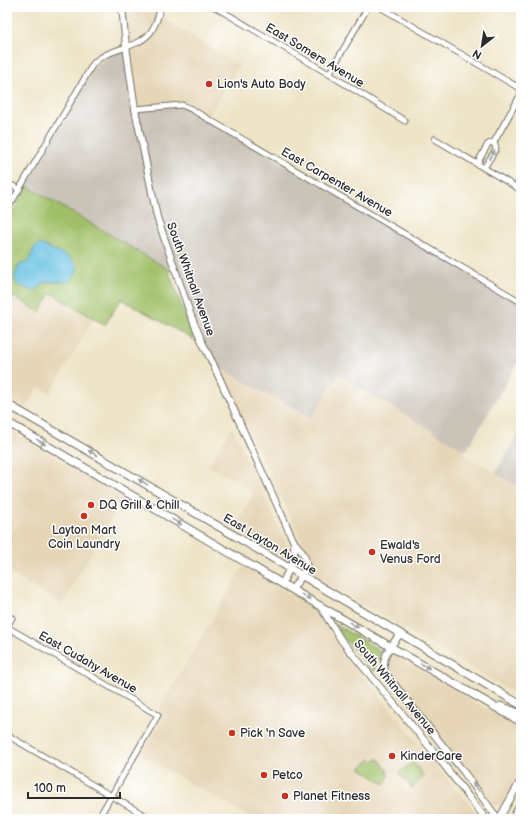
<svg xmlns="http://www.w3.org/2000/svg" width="528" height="826" viewBox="0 0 528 826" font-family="'Balsamiq Sans',sans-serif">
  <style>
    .built { fill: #e6d6b7 }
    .industrial { fill: #cac3b8 }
    .green { fill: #a0c068; stroke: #66764a }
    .water { fill: #64bfe2; stroke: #487586 }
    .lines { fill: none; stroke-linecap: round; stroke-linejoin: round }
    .minor-casing { stroke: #6f6c62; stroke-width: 7 }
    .tertiary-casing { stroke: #6f6c62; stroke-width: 8 }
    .secondary-casing { stroke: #6f6c62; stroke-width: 9 }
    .minor { stroke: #fff; stroke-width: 5 }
    .tertiary { stroke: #fff; stroke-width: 6 }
    .secondary { stroke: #fff; stroke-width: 7 }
    .oneway { fill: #a0a0a0 }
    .poi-dot { fill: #c8321e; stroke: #fff; stroke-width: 1.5 }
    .labels { text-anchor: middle; stroke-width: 3; stroke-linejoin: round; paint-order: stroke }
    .street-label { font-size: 12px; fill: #2b2b2b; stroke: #fff }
    .poi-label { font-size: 12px; fill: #2b2b2b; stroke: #fff; text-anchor: start }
  </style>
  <rect width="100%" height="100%" fill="#fff"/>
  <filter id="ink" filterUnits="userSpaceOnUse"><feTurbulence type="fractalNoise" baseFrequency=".025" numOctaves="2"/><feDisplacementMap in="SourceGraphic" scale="8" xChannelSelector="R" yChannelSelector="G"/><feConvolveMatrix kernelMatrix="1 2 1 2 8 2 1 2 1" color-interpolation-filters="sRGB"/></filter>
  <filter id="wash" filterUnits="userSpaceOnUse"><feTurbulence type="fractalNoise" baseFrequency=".012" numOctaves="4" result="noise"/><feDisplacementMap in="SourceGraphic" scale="16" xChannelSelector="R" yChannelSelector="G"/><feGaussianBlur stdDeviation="0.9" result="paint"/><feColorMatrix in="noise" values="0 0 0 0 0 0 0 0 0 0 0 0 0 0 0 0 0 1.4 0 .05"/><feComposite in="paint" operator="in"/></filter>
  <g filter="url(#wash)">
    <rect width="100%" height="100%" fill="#eee4c7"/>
    <!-- built -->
    <g class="built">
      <path d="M122 7H161L158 16 239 65 207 118 135 109Z"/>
      <path d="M7 293 40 312 51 293 94 319 50 393 38 387 22 413 7 404Z"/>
      <path d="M219 367 311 418 338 375 466 451 464 454 521 488V697L323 581 318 575Z"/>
      <path d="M232 427 288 547 290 556 289 560H286L234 530 254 493 209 466Z"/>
      <path d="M7 429 123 497 62 604 7 571Z"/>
      <path d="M243 567 318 611 336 642 455 789 470 804 480 819H252L143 756 142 754 165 714 159 710Z"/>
      <path d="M394 657H398L521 729V773L502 804 496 806 492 803 462 764 393 677 390 672 389 664 391 660Z"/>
    </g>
    <!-- industrial -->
    <g class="industrial">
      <path d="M126 46 135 109 182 105 521 302V357L466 451 338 375 311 418 213 364 177 274 27 186 94 67 112 52Z"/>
      <path d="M521 430V488L495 473Z"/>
    </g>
    <!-- green -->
    <g class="green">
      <path d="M27 186 168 269 194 340 121 299 105 325 51 293 40 312 7 293V220Z"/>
      <path d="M335 624 381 651 376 662V670L374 672C359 656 346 642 335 624Z"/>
      <path d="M378 758 388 771 387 773 389 776 384 784 360 768 371 759 373 761Z"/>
      <path d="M413 762 424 776 412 788 399 773Z"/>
    </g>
    <!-- water -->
    <path class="water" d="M40 244 69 257 78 266C72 287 65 281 45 282L35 291 19 286 14 278 19 265 28 262 35 247Z"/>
  </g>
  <g filter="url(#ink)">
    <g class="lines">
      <!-- minor casing -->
      <g class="minor-casing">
        <g id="minor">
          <path d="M215 7 329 74 405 121"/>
          <path d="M380 7 521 89"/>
          <path d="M329 74 368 7"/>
          <path d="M135 109 182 105 191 109 521 302"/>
          <path d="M435 139 521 190"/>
          <path d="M477 164 488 144 494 142 521 94"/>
          <path d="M484 168 496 149 494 142"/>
          <path d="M7 183 19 189"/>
          <path d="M7 210 93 64C108 47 136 50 150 33 156 26 158 16 161 7"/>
          <path d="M7 626 12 618"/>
          <path d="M7 627 158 715 98 819"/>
          <path d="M7 735 151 819"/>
        </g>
      </g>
      <!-- tertiary casing -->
      <g class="tertiary-casing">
        <g id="tertiary">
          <path d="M122 7 126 46 135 109 157 217 191 316 203 344 213 364 294 542C314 563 307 570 292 589"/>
          <path d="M282 584 294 559V542"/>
          <path d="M320 606 341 640 433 751 486 819"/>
          <path d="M400 634C391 646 379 659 386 674L463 771 498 819"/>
          <path d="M499 819 521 780"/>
          <path d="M512 819 521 804"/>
        </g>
      </g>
      <!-- secondary casing -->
      <g class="secondary-casing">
        <g id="secondary">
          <path d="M7 404 230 533 521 705"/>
          <path d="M7 422 320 606 521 722"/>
          <path d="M500 706 521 714"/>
        </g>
      </g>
      <!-- minor -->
      <use href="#minor" class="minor"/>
      <!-- tertiary -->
      <use href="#tertiary" class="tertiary"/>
      <!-- secondary -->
      <use href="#secondary" class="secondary"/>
    </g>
    <!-- one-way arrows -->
    <defs><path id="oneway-solid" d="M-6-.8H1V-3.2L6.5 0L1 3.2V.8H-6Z"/></defs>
    <g class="oneway">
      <use href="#oneway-solid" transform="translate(492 155) rotate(-60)"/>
      <use href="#oneway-solid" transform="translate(41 442) rotate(31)"/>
      <use href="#oneway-solid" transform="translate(93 453) rotate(-150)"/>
      <use href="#oneway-solid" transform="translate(143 482) rotate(-150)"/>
      <use href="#oneway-solid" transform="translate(177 522) rotate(30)"/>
      <use href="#oneway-solid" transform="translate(306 597) rotate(31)"/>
      <use href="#oneway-solid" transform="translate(354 625) rotate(30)"/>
      <use href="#oneway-solid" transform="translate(425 666) rotate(30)"/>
      <use href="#oneway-solid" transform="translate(476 787) rotate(-127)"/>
    </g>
  </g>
  <!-- markers -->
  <g class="poi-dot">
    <circle cx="209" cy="84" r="4"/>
    <circle cx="91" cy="505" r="4"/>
    <circle cx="84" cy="516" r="4"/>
    <circle cx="372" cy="552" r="4"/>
    <circle cx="232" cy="733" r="4"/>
    <circle cx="392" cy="756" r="4"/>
    <circle cx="264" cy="775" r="4"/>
    <circle cx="285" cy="796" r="4"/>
  </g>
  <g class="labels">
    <!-- street labels -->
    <g class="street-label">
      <text transform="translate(315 55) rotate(31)" y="4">East Somers Avenue</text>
      <text transform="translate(337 182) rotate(30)" y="4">East Carpenter Avenue</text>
      <text transform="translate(191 279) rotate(70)" y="4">South Whitnall Avenue</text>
      <text transform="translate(270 544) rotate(31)" y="4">East Layton Avenue</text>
      <text transform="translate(88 662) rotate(30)" y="4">East Cudahy Avenue</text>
      <text transform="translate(395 687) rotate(50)" y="4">South Whitnall Avenue</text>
    </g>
    <!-- poi labels -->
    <g class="poi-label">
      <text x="217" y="88">Lion's Auto Body</text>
      <text x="99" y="509">DQ Grill &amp; Chill</text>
      <text x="84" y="534" text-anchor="middle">Layton Mart<tspan x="84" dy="14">Coin Laundry</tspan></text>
      <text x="380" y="549">Ewald's<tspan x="380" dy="14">Venus Ford</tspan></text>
      <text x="240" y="737">Pick 'n Save</text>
      <text x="400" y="760">KinderCare</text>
      <text x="272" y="779">Petco</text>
      <text x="293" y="800">Planet Fitness</text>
    </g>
  </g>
  <!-- margin -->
  <rect width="528" height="826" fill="none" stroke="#fff" stroke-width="24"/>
  <!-- north arrow -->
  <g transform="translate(482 46) rotate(210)" stroke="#ffffff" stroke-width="3" paint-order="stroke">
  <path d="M0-3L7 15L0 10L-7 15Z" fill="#2b2b2b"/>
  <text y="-6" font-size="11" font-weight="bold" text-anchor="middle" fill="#2b2b2b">N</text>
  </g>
  <!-- scale -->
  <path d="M28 792v6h92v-6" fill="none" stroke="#2b2b2b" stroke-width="2"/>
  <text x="34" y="792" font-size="12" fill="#2b2b2b" stroke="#ffffff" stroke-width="3" paint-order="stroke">100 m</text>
</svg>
